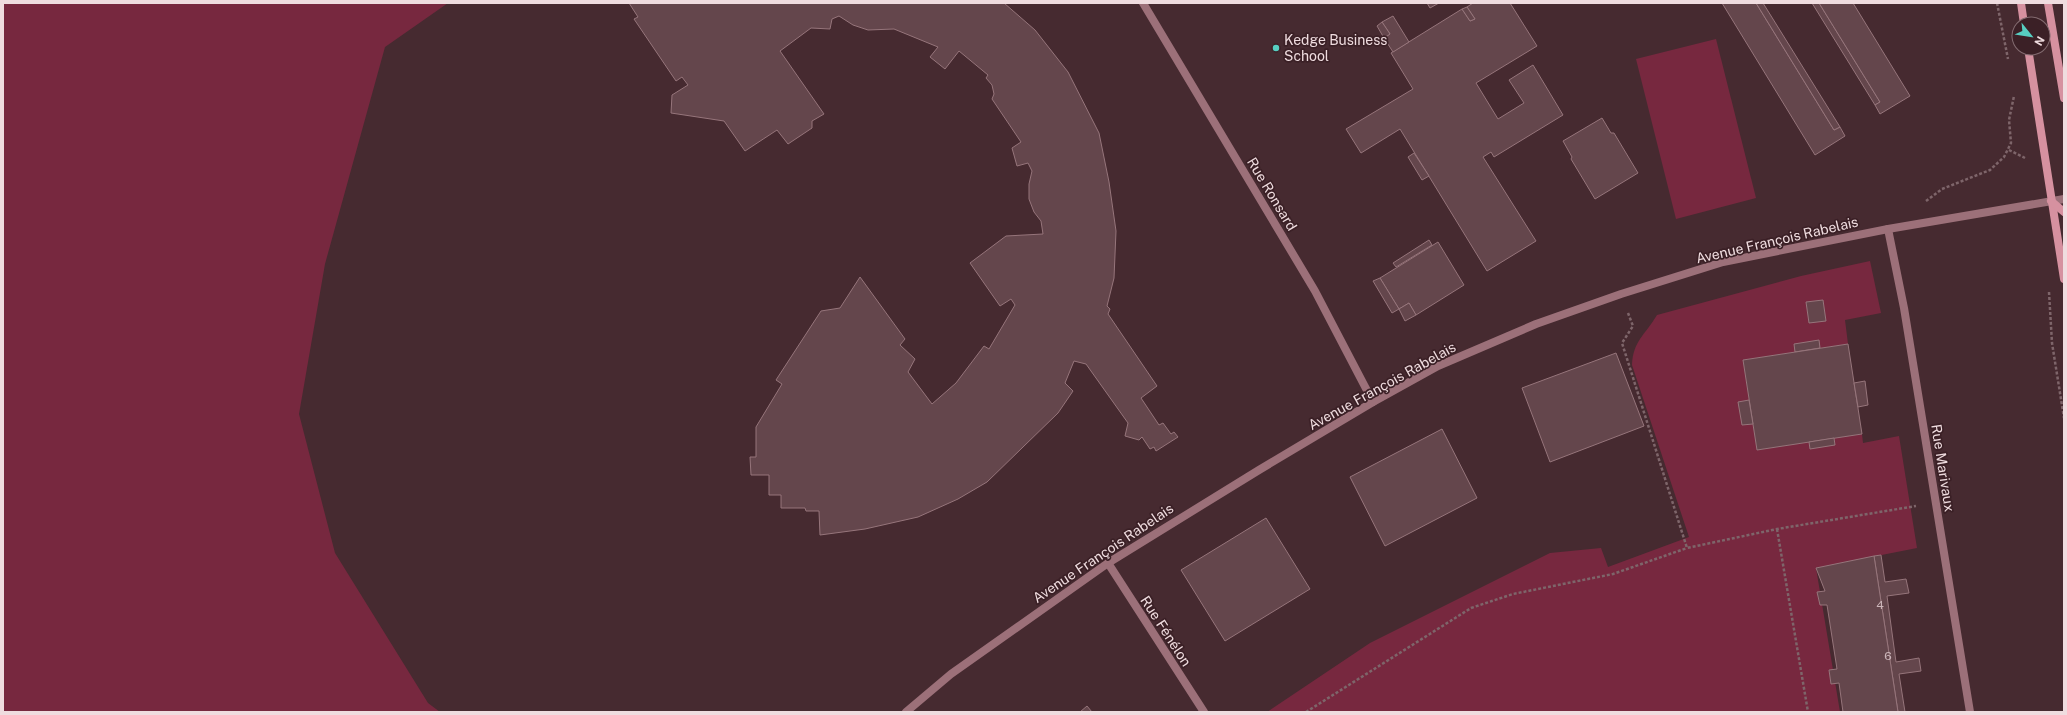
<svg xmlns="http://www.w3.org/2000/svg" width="2067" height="715" viewBox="0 0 2067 715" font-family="'Public Sans',sans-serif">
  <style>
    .green { fill: #77283f }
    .building { fill: #64464c; stroke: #96757b }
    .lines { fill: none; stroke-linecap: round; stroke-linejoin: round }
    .path { stroke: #7e656a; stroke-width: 2.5; stroke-dasharray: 3 2; stroke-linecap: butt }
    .minor { stroke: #9c7079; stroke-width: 8 }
    .tertiary { stroke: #9c7079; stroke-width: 8 }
    .secondary { stroke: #d691a0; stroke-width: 8 }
    .poi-dot { fill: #57cec1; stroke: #3b2026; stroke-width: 1.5 }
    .labels { text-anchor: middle; stroke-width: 3.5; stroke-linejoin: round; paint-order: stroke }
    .number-label { font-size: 12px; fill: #ccb6ba }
    .poi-label { font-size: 14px; fill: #efdcdf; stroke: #3b2026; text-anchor: start }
    .street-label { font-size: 14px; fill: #efdcdf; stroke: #3b2026 }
  </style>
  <rect width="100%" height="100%" fill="#462a30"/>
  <!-- green -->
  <g class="green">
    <path d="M3 3H448L385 47 325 264 299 414 335 553 428 703 440 712H3Z"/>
    <path d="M1716 39 1756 198 1676 219 1636 59Z"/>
    <path d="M1870 261 1881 313 1845 320 1848 344 1743 360 1757 450 1809 442 1835 445 1834 438 1862 434 1863 443 1899 436 1917 548 1816 568 1840 712H1267L1370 643 1550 553 1601 548 1608 567 1689 537 1632 365C1633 341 1645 335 1657 315L1801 276Z"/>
  </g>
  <!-- building -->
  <g class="building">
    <path d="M629 3H1004L1035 30 1068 72 1099 133 1109 182 1116 231 1114 278 1107 306 1110 309 1108 314 1157 386 1141 398 1159 425 1163 423 1171 434 1174 432 1178 437 1156 451 1154 447 1150 449 1142 437 1139 440 1125 436 1128 423 1086 364 1074 361 1065 383 1073 391 1058 413 987 482 958 499 918 517 865 529 820 535 819 511H806L805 508H781V495H769V475H751L750 457H756V427L782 384 776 380 821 311 840 308 860 277 905 339 900 345 915 359 908 372 932 404 956 383 984 346 989 349 1015 305 1011 299 1000 306 970 263 1006 236 1043 234 1041 221 1034 212 1029 199V184L1032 171 1028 163 1017 166 1012 148 1021 142 992 99 994 94 992 85 986 78 988 75 959 51 945 69 930 57 938 47 894 29 868 30 853 25 839 16 832 19 830 29 811 28 780 51 824 114 812 121V128L788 144 777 130 745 151 724 121 671 113 672 95 688 85 682 77 676 81 634 19 638 17Z"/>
    <path d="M1427 3H1439L1430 8Z"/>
    <path d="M1473 3H1510L1537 46 1476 83 1498 119 1524 103 1509 80 1533 65 1563 115 1494 157 1491 152 1483 157 1536 241 1487 271 1400 129 1361 153 1346 129 1413 89 1391 53 1462 9 1470 21 1475 19 1467 7Z"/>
    <path d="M1722 3H1756L1834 130 1840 127 1845 136 1815 155Z"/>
    <path d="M1756 3H1763L1840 127 1834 130Z"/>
    <path d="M1812 3H1819L1880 102 1875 105Z"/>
    <path d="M1819 3H1853L1910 96 1880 114 1875 105 1880 102Z"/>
    <path d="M1467 7 1475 19 1470 21 1462 9Z"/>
    <path d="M1393 16 1409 42 1393 52 1384 38 1390 34 1382 22Z"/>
    <path d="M1382 22 1390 34 1384 38 1377 26Z"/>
    <path d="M1602 118 1611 133H1614L1638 173 1595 199 1571 159 1572 157 1563 141Z"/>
    <path d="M1414 153 1429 176 1422 180 1408 157Z"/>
    <path d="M1429 240 1432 245 1396 267 1393 263Z"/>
    <path d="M1438 242 1464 285 1416 315 1409 303 1399 309 1380 278Z"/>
    <path d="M1380 278 1399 309 1392 313 1373 281Z"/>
    <path d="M1823 300 1826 321 1809 323 1806 302Z"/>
    <path d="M1409 303 1416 315 1405 321 1399 309Z"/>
    <path d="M1819 340 1820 348 1795 352 1794 344Z"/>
    <path d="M1848 344 1862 434 1757 450 1743 360Z"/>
    <path d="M1616 353 1644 426 1550 462 1522 388Z"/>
    <path d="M1865 381 1868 405 1858 407 1854 383Z"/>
    <path d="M1749 400 1753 424 1742 425 1738 402Z"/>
    <path d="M1442 429 1477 498 1385 546 1350 477Z"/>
    <path d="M1834 438 1835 445 1810 449 1809 442Z"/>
    <path d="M1266 518 1310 589 1225 641 1181 570Z"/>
    <path d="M1881 555 1885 582 1906 579 1909 593 1887 596 1896 662 1919 658 1921 671 1899 674 1905 712H1898L1874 556Z"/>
    <path d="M1874 556 1898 712H1843L1839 683 1831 684 1829 670 1837 669 1827 605H1820L1817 592 1825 591 1816 568Z"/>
    <path d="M1087 706 1092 712H1080Z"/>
  </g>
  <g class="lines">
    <!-- path -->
    <g class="path">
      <path d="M1997 3 2008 59"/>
      <path d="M2009 150 2025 158"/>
      <path d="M1926 201 1942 189 1990 170 2004 157 2011 143 2009 120 2014 96"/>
      <path d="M2049 292 2052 343 2064 418"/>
      <path d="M1628 313 1633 326 1622 343 1687 548 1777 529 1916 506"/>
      <path d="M1777 529 1808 712"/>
      <path d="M1306 712 1471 608 1513 594 1613 574 1687 548"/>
    </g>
    <!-- minor -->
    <g class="minor">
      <path d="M1143 3 1315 291 1373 402"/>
      <path d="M1888 229 1904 308 1970 712"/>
      <path d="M1108 563 1204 712"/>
    </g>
    <!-- tertiary -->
    <path class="tertiary" d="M906 712 951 674 1108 563 1259 470 1373 402 1438 366 1536 324 1621 294 1723 262 1888 229 2064 199"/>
    <!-- secondary -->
    <g class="secondary">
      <path d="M2021 3 2024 24"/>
      <path d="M2048 3 2064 98"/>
      <path d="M2028 48 2064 279"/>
      <path d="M2051 201 2064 212"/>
    </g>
  </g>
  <!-- markers -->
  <circle class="poi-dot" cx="1276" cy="48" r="4"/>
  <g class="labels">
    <!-- number labels -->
    <g class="number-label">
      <text x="1880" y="609">4</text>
      <text x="1888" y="660">6</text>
    </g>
    <!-- poi labels -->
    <g class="poi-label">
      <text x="1284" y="45">Kedge Business<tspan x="1284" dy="16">School</tspan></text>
    </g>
    <!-- street labels -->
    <g class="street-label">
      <text transform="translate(1272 194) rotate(59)" y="5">Rue Ronsard</text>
      <text transform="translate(1777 240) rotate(-13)" y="5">Avenue François Rabelais</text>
      <text transform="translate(1382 386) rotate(-29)" y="5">Avenue François Rabelais</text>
      <text transform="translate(1943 468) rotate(81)" y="5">Rue Marivaux</text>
      <text transform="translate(1103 553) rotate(-34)" y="5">Avenue François Rabelais</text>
      <text transform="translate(1166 631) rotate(57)" y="5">Rue Fénélon</text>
    </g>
  </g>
  <!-- border -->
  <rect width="2067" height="715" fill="none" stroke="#efdcdf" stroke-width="8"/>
  <!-- north arrow -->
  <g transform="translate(2031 36) rotate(120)"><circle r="19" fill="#3b2026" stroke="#836b70"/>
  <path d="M0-3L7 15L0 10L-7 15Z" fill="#57cec1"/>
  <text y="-6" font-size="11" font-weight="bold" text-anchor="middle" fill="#efdcdf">N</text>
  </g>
</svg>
